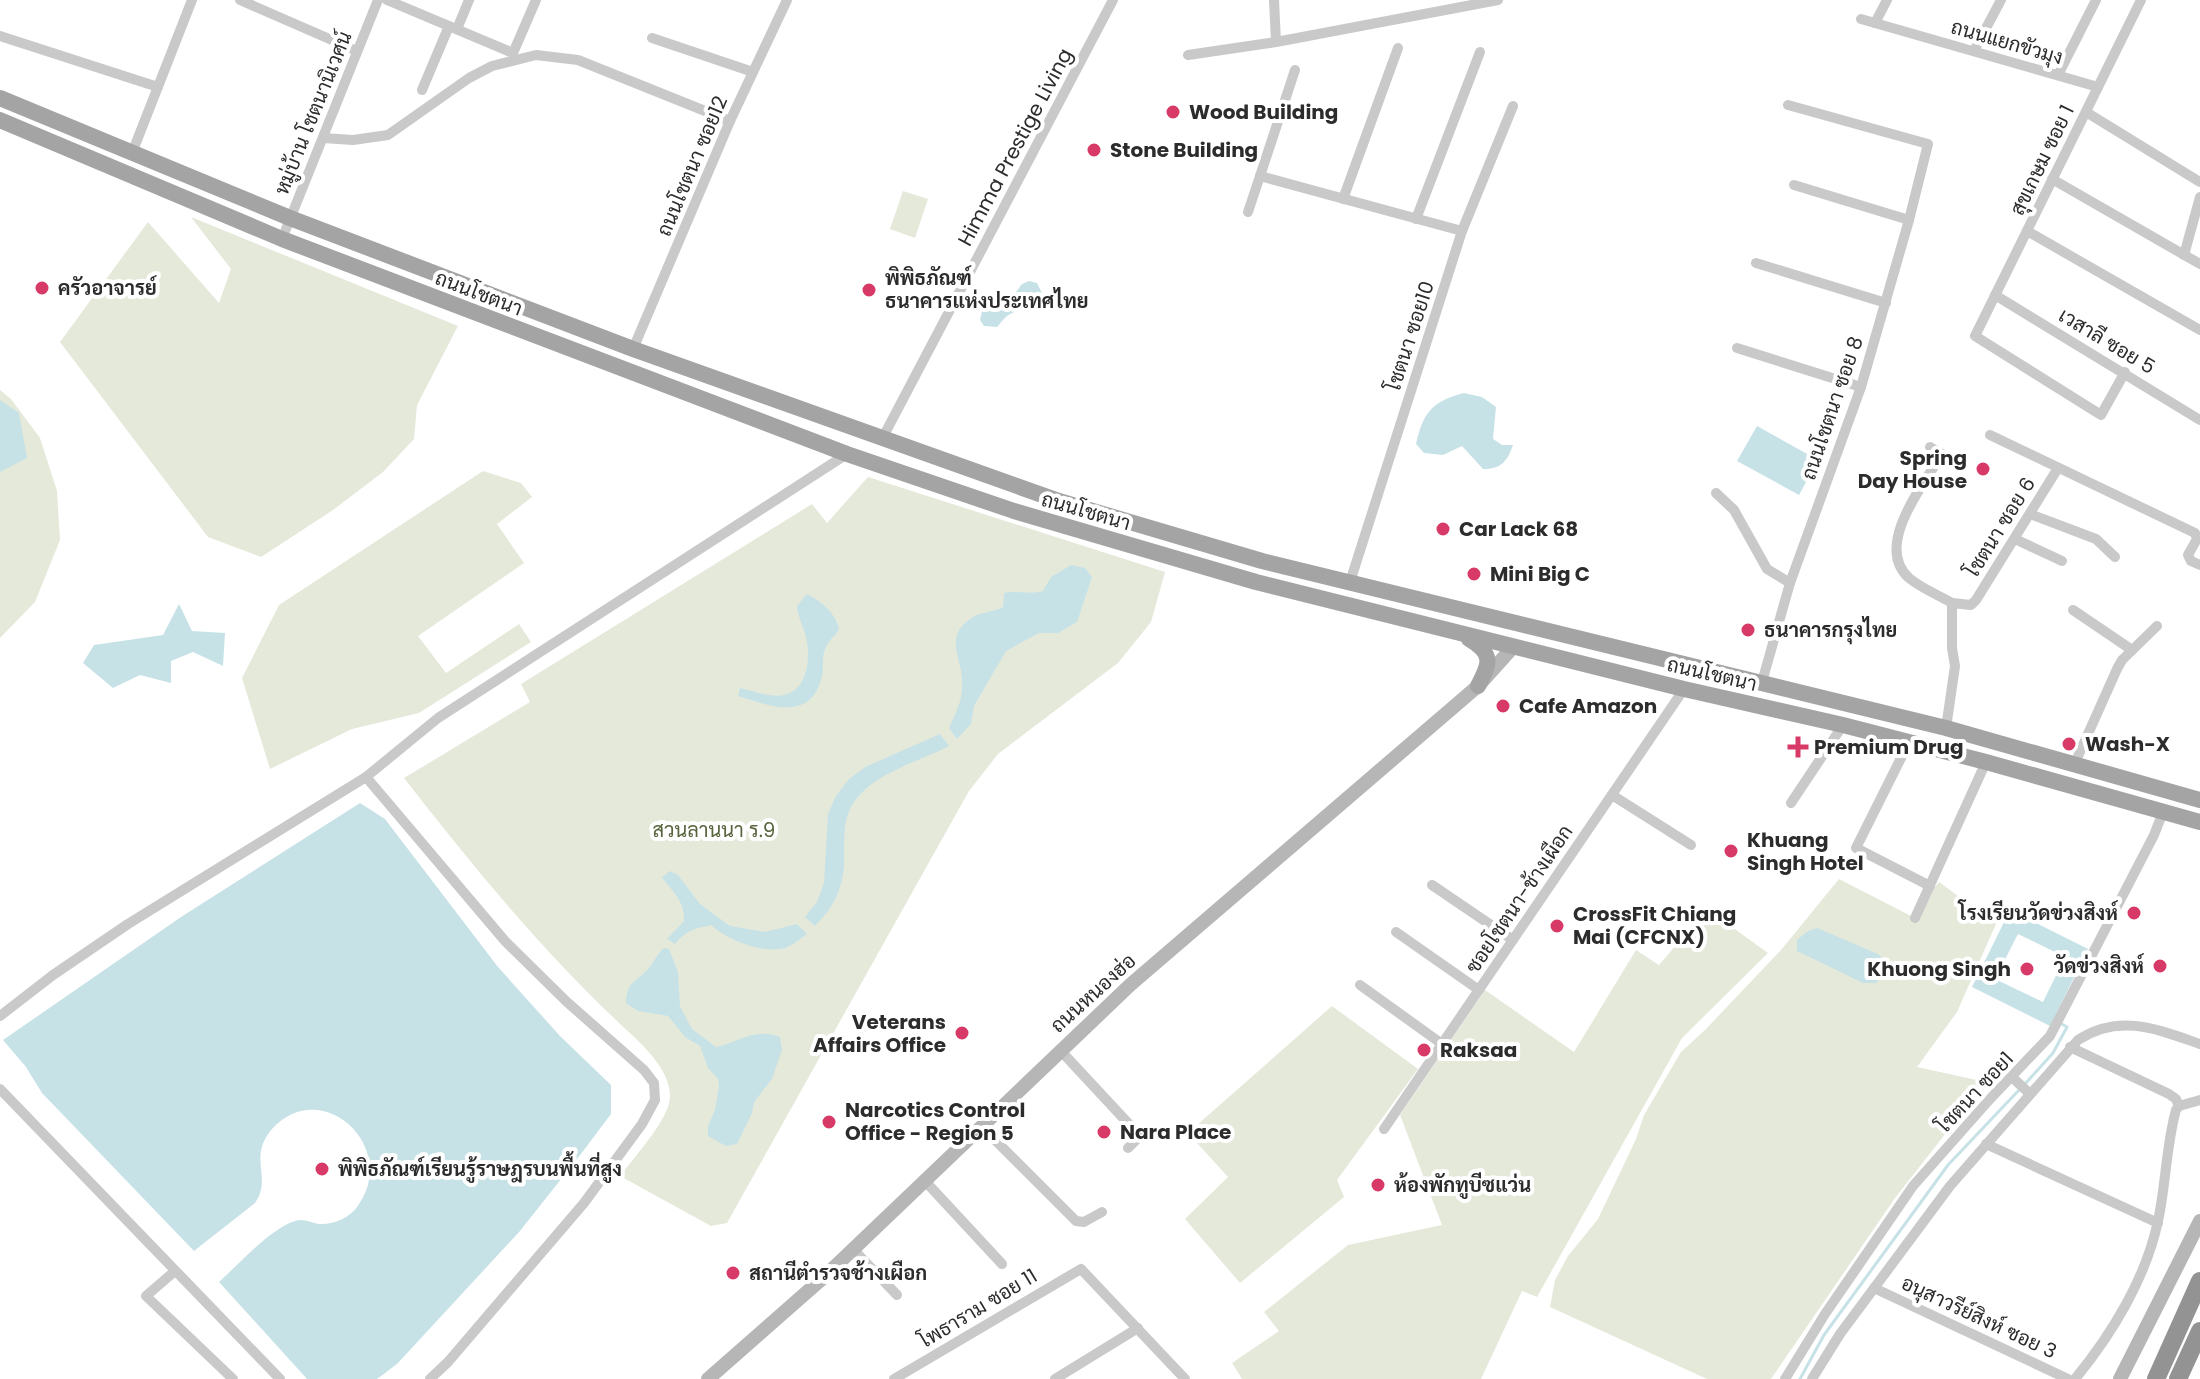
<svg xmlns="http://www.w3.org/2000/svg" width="2200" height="1379" viewBox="0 0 2200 1379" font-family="Poppins,Sarabun,sans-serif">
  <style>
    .green { fill: #e5e9da }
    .water { fill: #c7e2e7; fill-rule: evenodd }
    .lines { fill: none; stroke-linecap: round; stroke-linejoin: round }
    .stream { stroke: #c7e2e7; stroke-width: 3 }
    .street { stroke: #c9c9c9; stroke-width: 10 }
    .secondary { stroke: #b6b6b6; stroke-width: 14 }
    .primary { stroke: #a4a4a4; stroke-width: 16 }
    .highway { stroke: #939393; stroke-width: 18 }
    .poi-dot { fill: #d73a67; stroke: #fff; stroke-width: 3 }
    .labels { text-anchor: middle; stroke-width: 8; stroke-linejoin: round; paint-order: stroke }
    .street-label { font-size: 20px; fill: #2c2c2c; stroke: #fff }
    .poi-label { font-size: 20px; font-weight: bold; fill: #2c2c2c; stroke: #fff; text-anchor: start }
    .park-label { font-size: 20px; fill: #57643d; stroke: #fff }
  </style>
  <rect width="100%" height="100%" fill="#fff"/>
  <!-- green -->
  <g class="green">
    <path d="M903 191 928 199 915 238 890 229Z"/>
    <path d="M191 217 458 326 417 405 414 439 383 472 333 510 261 557 208 537 60 342 148 222 219 303 231 269Z"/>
    <path d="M0 390 11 399 40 438 57 491 60 540 35 602 0 638Z"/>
    <path d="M483 471 521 483 532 497 497 524 524 563 418 636 446 673 519 624 531 642 419 713 352 729 270 769 242 678 279 605Z"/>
    <path d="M868 477 1165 572 1151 622 1118 663 998 754 969 791 727 1223 711 1226 620 1176C634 1157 672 1117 670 1094 668 1065 637 1040 617 1021 538 946 471 864 404 778L530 702 521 684 812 504 827 523Z"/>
    <path d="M1839 879 1911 916 1939 882 1996 924 1957 1012 1917 1067 1986 1082 1895 1198 1771 1379H1707L1550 1307 1555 1280 1568 1256 1598 1219 1636 1139 1644 1115 1681 1052 1705 1030 1781 950Z"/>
    <path d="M1707 909 1768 953 1682 1038 1537 1297 1522 1291 1481 1379H1242L1232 1363 1279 1331 1264 1312 1348 1245 1442 1225 1400 1115 1485 990 1574 1052 1636 950 1659 965Z"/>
    <path d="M1332 1006 1418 1069 1337 1180 1344 1197 1240 1283 1185 1219 1228 1177 1188 1133Z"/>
  </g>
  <!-- water -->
  <g class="water">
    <path d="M1029 281 1037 283 1042 293C1033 309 1020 307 1007 316 1003 319 1001 323 997 327L984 326 980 320 982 311 988 302 1010 300 1022 284Z"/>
    <path d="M1464 393 1482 397 1496 407 1493 439 1502 445H1513C1507 462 1501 469 1483 469L1462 446 1443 455 1424 453 1416 444C1423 413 1432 401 1464 393Z"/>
    <path d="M0 400 19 413 27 458 0 472Z"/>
    <path d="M1757 426 1818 460 1799 495 1737 461Z"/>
    <path d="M1071 565 1085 568 1092 577 1077 622 1058 633H1039L1006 651 974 706 971 724 957 739 949 728C955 714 962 702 962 686 964 659 941 637 973 617 982 612 993 612 1003 607L1004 593C1019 590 1030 595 1043 591L1051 577Z"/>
    <path d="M807 594C821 601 837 614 839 630 835 636 830 639 827 645 821 654 824 666 822 676 811 723 770 706 738 696L740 688C753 691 770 698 784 695 807 690 810 661 807 642 805 629 798 619 797 606Z"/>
    <path d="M179 604 192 631 225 633 223 666 193 652 171 661V683L140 675 113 688 83 663 94 645 163 635Z"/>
    <path d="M940 734 949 746C919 762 875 772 854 802 841 821 845 845 844 867 842 891 832 909 815 926L805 917 817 902 824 883 828 814 836 796 849 779 865 767Z"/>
    <path d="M360 803 385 819 498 967 560 1036 611 1085V1114L584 1150 520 1231 397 1364 377 1379H307L219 1282C239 1264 270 1229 295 1221 304 1218 311 1223 319 1224 333 1225 349 1218 357 1207 401 1148 322 1074 272 1129 247 1158 273 1177 255 1203L194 1251 42 1093 26 1067 3 1040 181 917Z"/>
    <path d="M670 871 678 875 700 904 730 926 765 932 797 924 807 934C800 939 793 945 785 948 763 954 727 940 711 925 695 929 686 930 675 944L667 939 684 921C685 900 672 892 662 877Z"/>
    <path d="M2010 910 2088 949 2050 1026 1972 987ZM2018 934 2065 957 2043 1002 1995 979Z"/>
    <path d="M1817 928 1878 954 1888 962 1886 972 1876 983H1863L1797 951V940L1808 931Z"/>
    <path d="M664 948 669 949 678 972 680 1006 692 1029 716 1047C739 1042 755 1027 780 1037L782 1050 772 1079 754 1102 752 1113 737 1144 726 1146 708 1136V1126L715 1110 719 1086 718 1079 708 1068 700 1046 685 1037 668 1016 638 1011 626 1003C627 981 634 984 647 970 654 963 655 956 664 948Z"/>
  </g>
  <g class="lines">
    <!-- stream -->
    <g class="stream">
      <path d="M2025 1084 2053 1053 2067 1027 2053 1019"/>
      <path d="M1800 1379 1824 1335 1948 1165 2019 1090"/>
    </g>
    <!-- street -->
    <g class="street">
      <path d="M240 0 357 51"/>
      <path d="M387 0 513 53 536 0"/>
      <path d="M1274 0 1276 42"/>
      <path d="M1861 19 2098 87"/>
      <path d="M1875 23 1887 0"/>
      <path d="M457 29 469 0"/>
      <path d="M0 36 158 87"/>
      <path d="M652 38 753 72"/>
      <path d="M1974 51 2001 0"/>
      <path d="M1188 55 1276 42 1498 0"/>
      <path d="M2058 75 2096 0"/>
      <path d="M422 90 449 26"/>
      <path d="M2086 112 2200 182"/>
      <path d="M323 138 353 140 388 135 469 78 492 66 536 55 578 60 730 121"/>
      <path d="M132 153 192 0"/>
      <path d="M1260 176 1295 70"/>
      <path d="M2052 179 2200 264"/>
      <path d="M1794 185 1909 220"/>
      <path d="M1343 199 1398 48"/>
      <path d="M1248 212 1260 176 1462 231"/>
      <path d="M1416 219 1480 52"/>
      <path d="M2027 231 2200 330"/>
      <path d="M282 239 378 0"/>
      <path d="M2184 255 2200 197"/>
      <path d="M1756 263 1886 303"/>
      <path d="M1995 295 2200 420"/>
      <path d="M1737 348 1861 387"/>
      <path d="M633 349 730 121 787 0"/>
      <path d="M2125 372 2101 415 1975 336 2141 0"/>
      <path d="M1990 435 2195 533 2197 539 2188 555 2191 561 2200 565"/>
      <path d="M882 439 1113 0"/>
      <path d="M1930 447 1942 454C1924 484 1873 546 1909 578 1921 588 1938 595 1952 603"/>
      <path d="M1716 493 1734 510 1767 569 1790 583"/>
      <path d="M2030 514 2096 539 2115 557"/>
      <path d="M2015 539 2062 561"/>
      <path d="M1350 582 1462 231 1513 106"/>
      <path d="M2073 610 2132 650"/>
      <path d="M1762 682 1790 583 1861 387 1909 220 1928 144 1788 105"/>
      <path d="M1946 728 1955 666 1952 648V603L1971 605 1976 600 2058 468"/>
      <path d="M1909 742 1856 848 1930 886"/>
      <path d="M2075 763 2117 669 2122 660 2157 626"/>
      <path d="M366 777 505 941 567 1002 644 1070 654 1083 655 1100 642 1124 584 1203 448 1362 430 1379"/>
      <path d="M1612 795 1691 845"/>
      <path d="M1791 803 1843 725"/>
      <path d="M1432 885 1513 940"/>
      <path d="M1915 918 1986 762"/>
      <path d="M1396 932 1479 990"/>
      <path d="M1360 985 1442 1044"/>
      <path d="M0 1016 53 975 128 924 366 777 438 718 847 454"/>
      <path d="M2070 1047 2169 1094 2176 1099 2179 1106"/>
      <path d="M1060 1050 1140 1136 1128 1148"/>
      <path d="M2012 1077 2030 1094"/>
      <path d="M0 1089 280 1379"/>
      <path d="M982 1127 1076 1221 1084 1222 1102 1212"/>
      <path d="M1384 1129 1684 689"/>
      <path d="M1986 1144 2158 1223"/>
      <path d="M925 1181 1002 1264"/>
      <path d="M853 1249 897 1295"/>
      <path d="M175 1271 146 1296 233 1379"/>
      <path d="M1874 1288 2068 1379"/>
      <path d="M894 1379 1081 1269 1185 1379"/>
      <path d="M1055 1379 1138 1328"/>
      <path d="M1785 1379 1825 1314 1913 1186 1990 1099 2050 1036 2154 835 2163 812"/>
      <path d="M1812 1379 1840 1334 1950 1186 2078 1040C2119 1013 2157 1029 2200 1044"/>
      <path d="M2075 1379C2112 1334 2146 1278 2158 1221 2166 1184 2166 1146 2176 1110L2179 1106 2200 1100"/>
    </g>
    <!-- secondary -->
    <g class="secondary">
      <path d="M708 1379 824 1277 1130 985 1478 686 1514 646"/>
      <path d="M2120 1379 2200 1221"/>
    </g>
    <!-- primary -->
    <g class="primary">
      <path d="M0 98 290 218 633 349 1059 501 1262 561 1946 728 2200 800"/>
      <path d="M0 120 282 239 847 454 1014 511 1256 582 1684 689 1843 725 1986 762 2200 822"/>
      <path d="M1469 639C1494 654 1490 663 1478 686"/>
    </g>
    <!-- highway -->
    <g class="highway">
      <path d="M2156 1379 2200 1281"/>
      <path d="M2178 1379 2200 1331"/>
    </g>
  </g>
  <!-- markers -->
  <g class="poi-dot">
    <circle cx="1173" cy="112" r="8"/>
    <circle cx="1094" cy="150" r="8"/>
    <circle cx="42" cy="288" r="8"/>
    <circle cx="869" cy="290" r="8"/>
    <circle cx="1983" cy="469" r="8"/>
    <circle cx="1443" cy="529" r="8"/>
    <circle cx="1474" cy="574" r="8"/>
    <circle cx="1748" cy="630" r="8"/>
    <circle cx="1503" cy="706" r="8"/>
    <circle cx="2069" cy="744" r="8"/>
    <path d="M1794 735h8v8h8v8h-8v8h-8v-8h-8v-8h8z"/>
    <circle cx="1731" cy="851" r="8"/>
    <circle cx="2134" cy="913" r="8"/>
    <circle cx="1557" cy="926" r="8"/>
    <circle cx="2160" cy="966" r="8"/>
    <circle cx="2027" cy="969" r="8"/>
    <circle cx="962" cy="1033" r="8"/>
    <circle cx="1424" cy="1050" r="8"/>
    <circle cx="829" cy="1122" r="8"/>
    <circle cx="1104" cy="1132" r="8"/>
    <circle cx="322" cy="1169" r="8"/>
    <circle cx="1378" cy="1185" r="8"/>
    <circle cx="733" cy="1273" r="8"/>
  </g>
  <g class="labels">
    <!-- street labels -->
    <g class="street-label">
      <text transform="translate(2007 42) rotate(16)" y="7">ถนนแยกขัวมุง</text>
      <text transform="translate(313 113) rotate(-68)" y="7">หมู่บ้าน โชตนานิเวศน์</text>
      <text transform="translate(1015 147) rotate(-62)" y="7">Himma Prestige Living</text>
      <text transform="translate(2042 160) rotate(-64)" y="7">สุขเกษม ซอย 1</text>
      <text transform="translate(692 166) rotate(-67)" y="7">ถนนโชตนา ซอย12</text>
      <text transform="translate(479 293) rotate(21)" y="7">ถนนโชตนา</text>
      <text transform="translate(1410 336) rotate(-72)" y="7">โชตนา ซอย10</text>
      <text transform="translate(2107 341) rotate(31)" y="7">เวสาลี ซอย 5</text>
      <text transform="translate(1832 408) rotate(-71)" y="7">ถนนโชตนา ซอย 8</text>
      <text transform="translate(1086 511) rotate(16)" y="7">ถนนโชตนา</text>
      <text transform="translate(2000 527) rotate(-58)" y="7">โชตนา ซอย 6</text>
      <text transform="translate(1712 674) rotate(13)" y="7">ถนนโชตนา</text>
      <text transform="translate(1519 899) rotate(-56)" y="7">ซอยโชตนา-ช้างเผือก</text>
      <text transform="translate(1093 993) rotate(-42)" y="7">ถนนหนองฮ่อ</text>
      <text transform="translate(1975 1092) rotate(-47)" y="7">โชตนา ซอย1</text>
      <text transform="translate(978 1308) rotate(-31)" y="7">โพธาราม ซอย 11</text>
      <text transform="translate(1979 1317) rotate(25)" y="7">อนุสาวรีย์สิงห์ ซอย 3</text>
    </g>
    <!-- poi labels -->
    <g class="poi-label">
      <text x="1189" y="119">Wood Building</text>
      <text x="1110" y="157">Stone Building</text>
      <text x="885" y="285">พิพิธภัณฑ์<tspan x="885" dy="23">ธนาคารแห่งประเทศไทย</tspan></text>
      <text x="58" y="295">ครัวอาจารย์</text>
      <text x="1967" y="465" text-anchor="end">Spring<tspan x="1967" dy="23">Day House</tspan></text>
      <text x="1459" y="536">Car Lack 68</text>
      <text x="1490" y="581">Mini Big C</text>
      <text x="1764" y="637">ธนาคารกรุงไทย</text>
      <text x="1519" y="713">Cafe Amazon</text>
      <text x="2085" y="751">Wash-X</text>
      <text x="1814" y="754">Premium Drug</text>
      <text x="1747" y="847">Khuang<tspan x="1747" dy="23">Singh Hotel</tspan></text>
      <text x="2118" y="920" text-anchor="end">โรงเรียนวัดข่วงสิงห์</text>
      <text x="1573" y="921">CrossFit Chiang<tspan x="1573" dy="23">Mai (CFCNX)</tspan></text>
      <text x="2144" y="973" text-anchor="end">วัดข่วงสิงห์</text>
      <text x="2011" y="976" text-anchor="end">Khuong Singh</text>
      <text x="946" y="1029" text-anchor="end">Veterans<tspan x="946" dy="23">Affairs Office</tspan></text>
      <text x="1440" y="1057">Raksaa</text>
      <text x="845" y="1117">Narcotics Control<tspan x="845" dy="23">Office - Region 5</tspan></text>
      <text x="1120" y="1139">Nara Place</text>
      <text x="338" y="1176">พิพิธภัณฑ์เรียนรู้ราษฎรบนพื้นที่สูง</text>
      <text x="1394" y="1192">ห้องพักทูบีซแว่น</text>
      <text x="749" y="1280">สถานีตำรวจช้างเผือก</text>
    </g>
    <!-- park labels -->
    <g class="park-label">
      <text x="714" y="837">สวนลานนา ร.9</text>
    </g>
  </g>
</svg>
